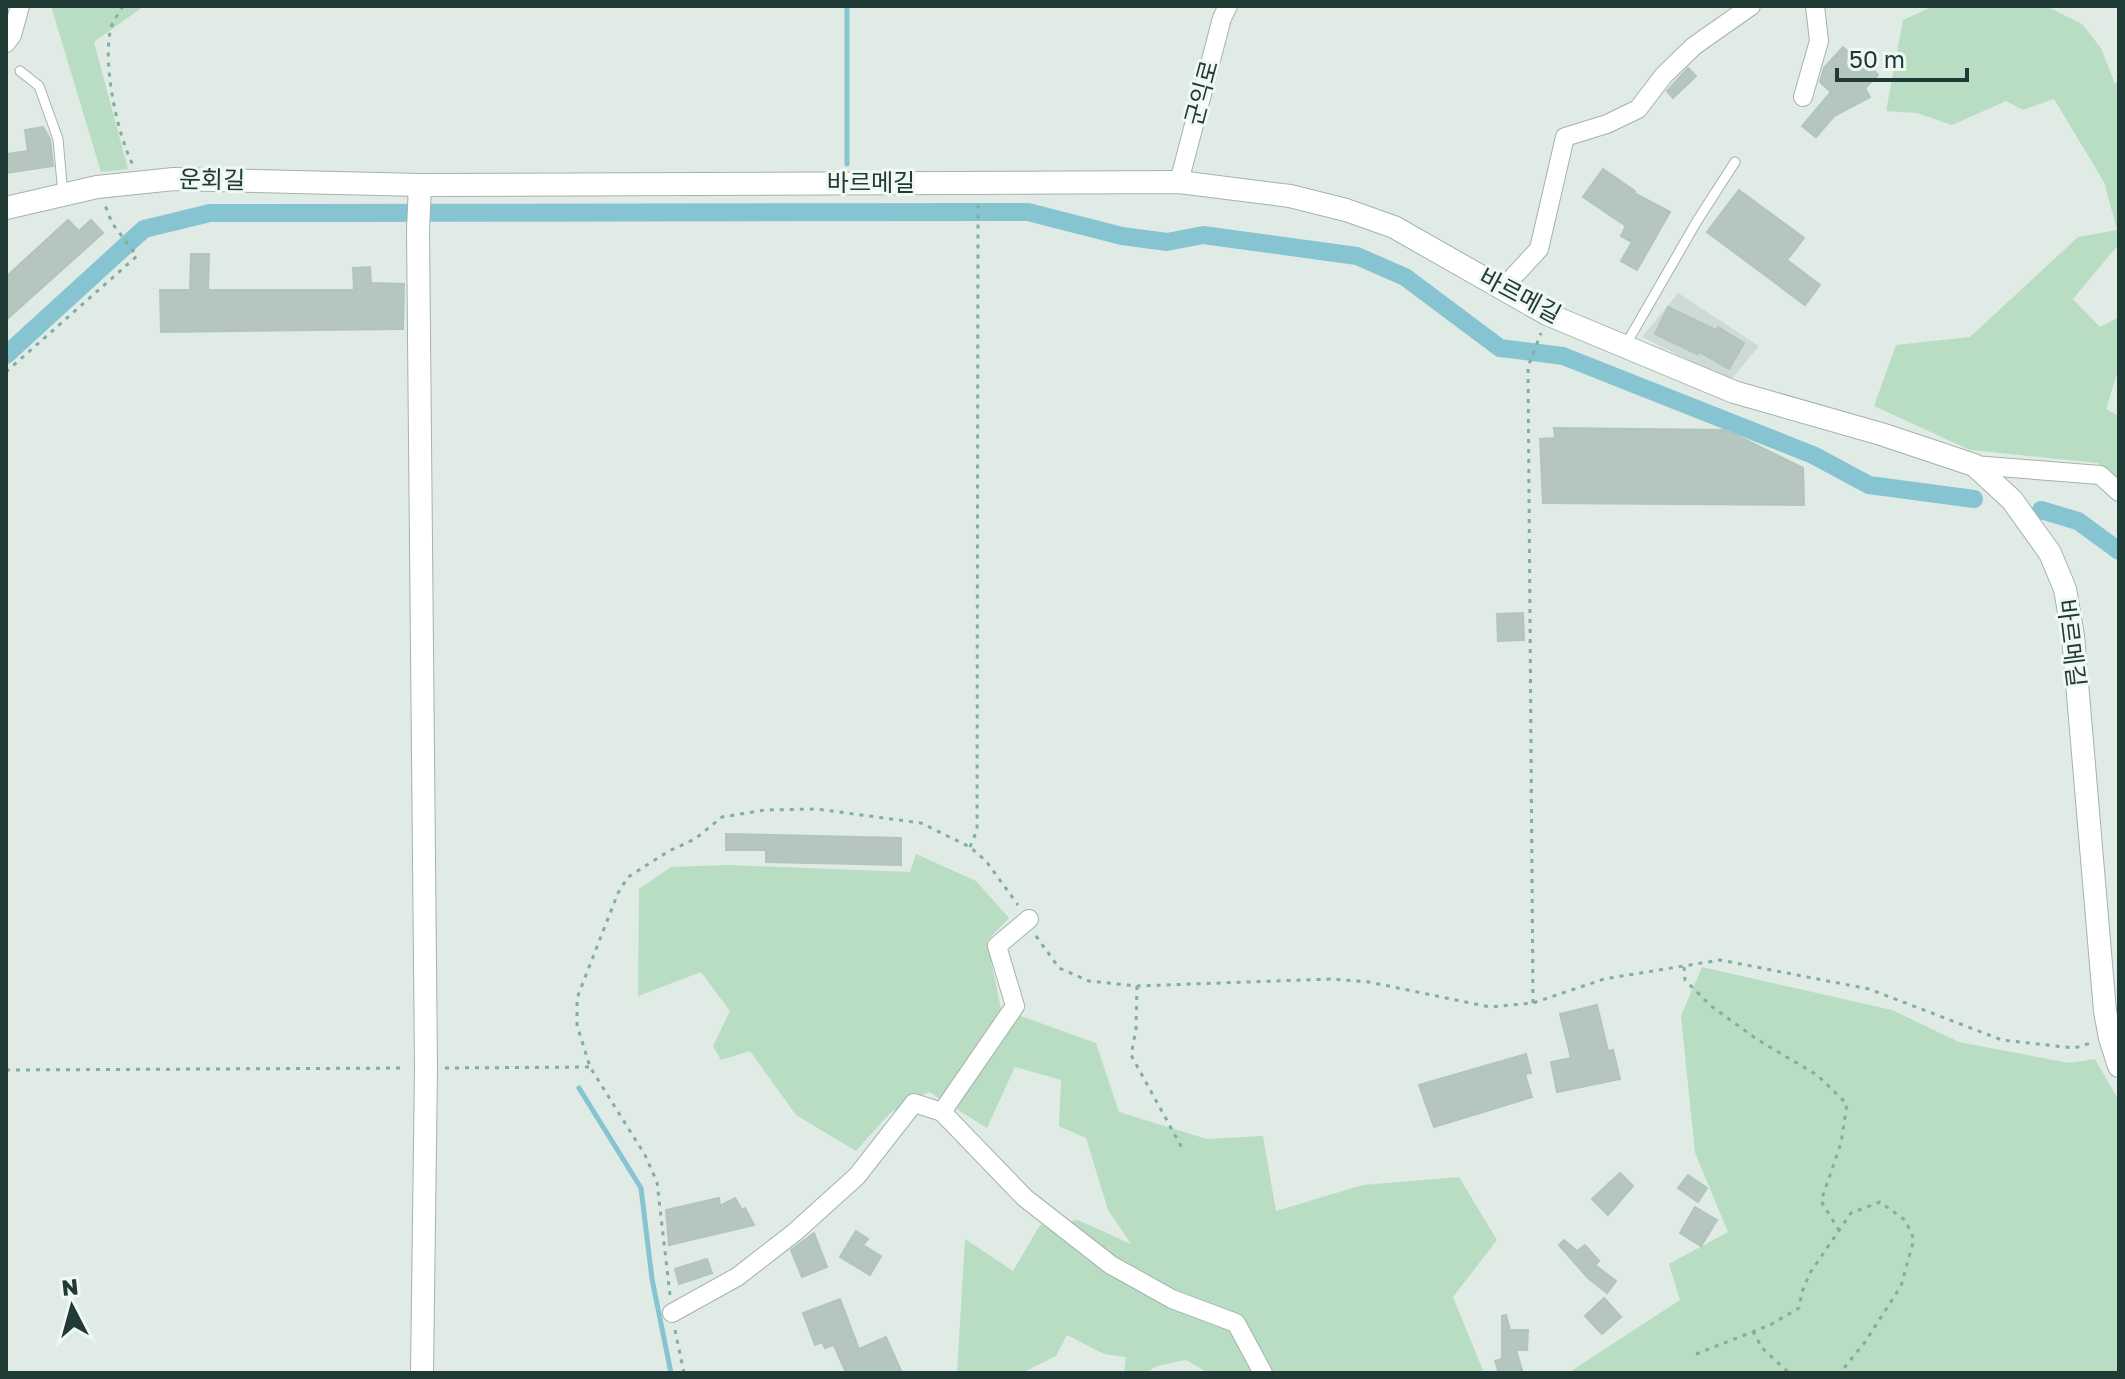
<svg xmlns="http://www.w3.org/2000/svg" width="2125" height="1379" viewBox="0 0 2125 1379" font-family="'Golos Text','Noto Sans KR',sans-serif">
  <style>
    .built { fill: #cedbd5 }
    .green { fill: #b8ddc3 }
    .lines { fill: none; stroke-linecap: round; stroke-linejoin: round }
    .stream { stroke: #86c4d2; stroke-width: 5 }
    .canal { stroke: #86c4d2; stroke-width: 18 }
    .building { fill: #b5c6bf; stroke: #b2c5bd; stroke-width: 2 }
    .service-casing { stroke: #a3b3ad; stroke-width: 11 }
    .minor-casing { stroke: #a3b3ad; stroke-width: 20 }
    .tertiary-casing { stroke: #a3b3ad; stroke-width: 24 }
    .path { stroke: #7fafa2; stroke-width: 3; stroke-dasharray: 4 6; stroke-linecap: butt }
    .service { stroke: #fff; stroke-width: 9 }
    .minor { stroke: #fff; stroke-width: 18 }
    .tertiary { stroke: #fff; stroke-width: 22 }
    .labels { text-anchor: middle; stroke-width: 6; stroke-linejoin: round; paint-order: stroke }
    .street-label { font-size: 24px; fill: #203b35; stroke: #f0f8f4 }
  </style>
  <rect width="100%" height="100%" fill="#e0ebe6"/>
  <!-- built -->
  <path class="built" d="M1678 293 1759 346 1730 381 1642 337Z"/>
  <!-- green -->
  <g class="green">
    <path d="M51 6H144L94 42 128 169 101 172Z"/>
    <path d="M1934 6H2046L2082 24 2101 48 2115 84 2119 81V244L2073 299 2100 327 2119 317V367L2106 409 2119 416V481L2098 463 1970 450 1874 406 1896 345 1970 337 2078 237 2117 230 2104 182 2054 99 2023 110 2006 101 1952 125 1917 113 1886 111 1903 20Z"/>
    <path d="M916 854 976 881 1009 918 987 941 1001 1009 1096 1043 1119 1112 1207 1139 1263 1136 1276 1211 1363 1185 1459 1177 1497 1240 1453 1297 1484 1373H1208L1186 1360 1157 1366 1146 1373H1124L1126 1357 1104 1354 1067 1335 1056 1356 1022 1373H957L965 1239 1013 1271 1040 1225 1078 1220 1131 1244 1108 1210 1086 1138 1059 1126 1061 1080 1015 1067 987 1128 929 1092 890 1113 856 1151 796 1115 750 1051 721 1060 713 1046 730 1011 701 972 638 996 639 889 671 867 727 865 910 872Z"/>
    <path d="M1702 967 1892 1010 1959 1042 2069 1063 2095 1059 2119 1101V1373H1568L1680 1300 1669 1264 1728 1232 1695 1153 1681 1016Z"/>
  </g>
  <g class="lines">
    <!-- stream -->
    <g class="stream">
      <path d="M847 6V164"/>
      <path d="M579 1088 641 1188 652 1279 671 1373"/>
    </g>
    <!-- canal -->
    <g class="canal">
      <path d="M6 355 144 229 210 213 1028 212 1122 236 1167 242 1203 235 1357 256 1405 277 1500 348 1563 356 1813 455 1869 485 1974 499"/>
      <path d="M2041 510 2078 521 2119 551"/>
    </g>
  </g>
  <!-- building -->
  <g class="building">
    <path d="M1843 47 1857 60 1861 56 1878 75 1865 88 1870 97 1834 116 1816 137 1802 126 1831 92 1820 82 1824 68Z"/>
    <path d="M1688 68 1696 76 1673 98 1667 91Z"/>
    <path d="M43 127 50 139 53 166 6 173V154L28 151 25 130Z"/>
    <path d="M1603 169 1635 191 1634 193 1670 212 1637 270 1621 261 1632 242 1621 236 1626 226 1583 197Z"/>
    <path d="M1739 190 1804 238 1787 260 1820 285 1805 305 1707 232Z"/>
    <path d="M68 220 79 231 91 220 103 233 6 320V277Z"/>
    <path d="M191 254H209L208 290H354L353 268 370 267 371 283 404 284 403 329 161 332 160 290H190Z"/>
    <path d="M1668 307 1716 330 1718 327 1744 343 1729 369 1699 352 1697 354 1655 334Z"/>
    <path d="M1554 428 1726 430 1803 468 1804 505 1543 503 1540 439 1555 438Z"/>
    <path d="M1523 613 1524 640 1498 641 1497 614Z"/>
    <path d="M726 834 901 838V865L766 862V850H726Z"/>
    <path d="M1597 1005 1608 1051 1613 1050 1620 1079 1557 1092 1551 1062 1571 1058 1560 1014Z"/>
    <path d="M1526 1054 1531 1073 1525 1074 1532 1097 1434 1127 1419 1085Z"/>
    <path d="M1620 1173 1633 1186 1608 1215 1592 1199Z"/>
    <path d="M1688 1175 1707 1188 1698 1202 1678 1188Z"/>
    <path d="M719 1198 720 1206 735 1198 742 1210 745 1208 754 1225 669 1245 666 1210Z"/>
    <path d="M1695 1207 1717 1220 1701 1246 1680 1233Z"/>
    <path d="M856 1231 868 1239 863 1245 881 1256 870 1275 840 1257Z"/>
    <path d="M814 1233 827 1267 802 1277 791 1250Z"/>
    <path d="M1564 1240 1577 1251 1585 1245 1599 1261 1595 1265 1616 1281 1607 1293 1588 1278 1559 1245Z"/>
    <path d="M707 1259 712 1273 679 1284 675 1269Z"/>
    <path d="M1604 1298 1621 1317 1602 1334 1585 1316Z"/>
    <path d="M840 1299 859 1349 886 1337 902 1373H846L834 1345 825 1348 822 1342 815 1345 803 1313Z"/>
    <path d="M1506 1315 1510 1330H1528L1527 1350H1516L1523 1373H1499L1495 1361 1502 1359V1316Z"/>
  </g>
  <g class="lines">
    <!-- service casing -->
    <g class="service-casing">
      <g id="service">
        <path d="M20 71 39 86 58 139 63 195"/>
        <path d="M1625 346 1697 221 1735 162"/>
      </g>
    </g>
    <!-- minor casing -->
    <g class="minor-casing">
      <g id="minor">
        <path d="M6 43 12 35 20 6"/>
        <path d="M1803 97 1819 41 1815 6"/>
        <path d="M1179 182 1222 18 1228 6"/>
        <path d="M1502 289 1539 249 1565 137 1607 124 1638 109 1664 75 1694 46 1751 6"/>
        <path d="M1974 465 2100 475 2119 492"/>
        <path d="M942 1112 1015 1006 997 946 1029 919"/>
        <path d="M672 1313 737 1277 795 1232 857 1176 914 1103 942 1112 1025 1198 1111 1265 1172 1299 1236 1323 1263 1373"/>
      </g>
    </g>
    <!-- tertiary casing -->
    <g class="tertiary-casing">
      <g id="tertiary">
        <path d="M420 185 418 230 426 1068 422 1373"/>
        <path d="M6 208 97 187 174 179 420 185 1179 182 1290 196 1346 210 1394 227 1547 314 1734 392 1881 434 1974 465 2012 500 2050 553 2065 589 2073 636 2105 1011 2110 1038 2119 1066"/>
      </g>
    </g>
    <!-- path -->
    <g class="path">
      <path d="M123 6C119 13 113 21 111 28 102 62 117 134 133 165"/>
      <path d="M6 372 137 256 112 223 105 205"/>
      <path d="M970 847 977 830 978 204"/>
      <path d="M1036 936 1059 968 1089 981 1137 986 1331 979 1369 982 1490 1007 1533 1003 1604 979 1720 960 1869 989 2002 1040 2074 1048 2091 1043"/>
      <path d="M1684 967 1685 980 1711 1006 1758 1040 1817 1075 1847 1104 1841 1143 1821 1201 1840 1232"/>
      <path d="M1137 986 1136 1029 1131 1055 1182 1148"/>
      <path d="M1533 1003 1528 367 1541 333"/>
      <path d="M445 1068 590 1067"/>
      <path d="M6 1070 406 1068"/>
      <path d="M670 1295 657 1182 645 1155 590 1067 577 1025V998L618 893 628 877 669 851 695 839 722 817 765 810 817 809 921 823 970 847 986 861 1018 905"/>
      <path d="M675 1330 684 1373"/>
      <path d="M1753 1331 1762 1348 1788 1372"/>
      <path d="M1696 1354 1770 1325 1799 1308 1802 1292 1810 1273 1851 1213 1880 1202 1905 1220 1914 1239 1901 1286 1865 1342 1840 1373"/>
    </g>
    <!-- service -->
    <use href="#service" class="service"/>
    <!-- minor -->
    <use href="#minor" class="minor"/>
    <!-- tertiary -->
    <use href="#tertiary" class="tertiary"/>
  </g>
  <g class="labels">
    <!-- street labels -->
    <g class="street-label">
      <text transform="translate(1202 93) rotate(-75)" y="8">군익로</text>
      <text transform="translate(212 180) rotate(1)" y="8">운회길</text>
      <text x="871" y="191">바르메길</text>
      <text transform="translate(1520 296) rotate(28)" y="8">바르메길</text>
      <text transform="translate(2071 643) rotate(83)" y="8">바르메길</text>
    </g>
  </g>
  <!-- border -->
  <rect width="2125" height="1379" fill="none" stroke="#203b35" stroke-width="16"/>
  <!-- north arrow -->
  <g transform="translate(72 1307) rotate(354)" stroke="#f0f8f4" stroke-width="6" paint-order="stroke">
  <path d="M0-6L14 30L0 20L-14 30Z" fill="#203b35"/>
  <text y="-12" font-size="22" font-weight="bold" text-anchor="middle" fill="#203b35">N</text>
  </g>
  <!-- scale -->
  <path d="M1837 68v12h130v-12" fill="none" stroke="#203b35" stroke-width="4"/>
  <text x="1849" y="68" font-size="24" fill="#203b35" stroke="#f0f8f4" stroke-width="6" paint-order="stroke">50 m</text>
</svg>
